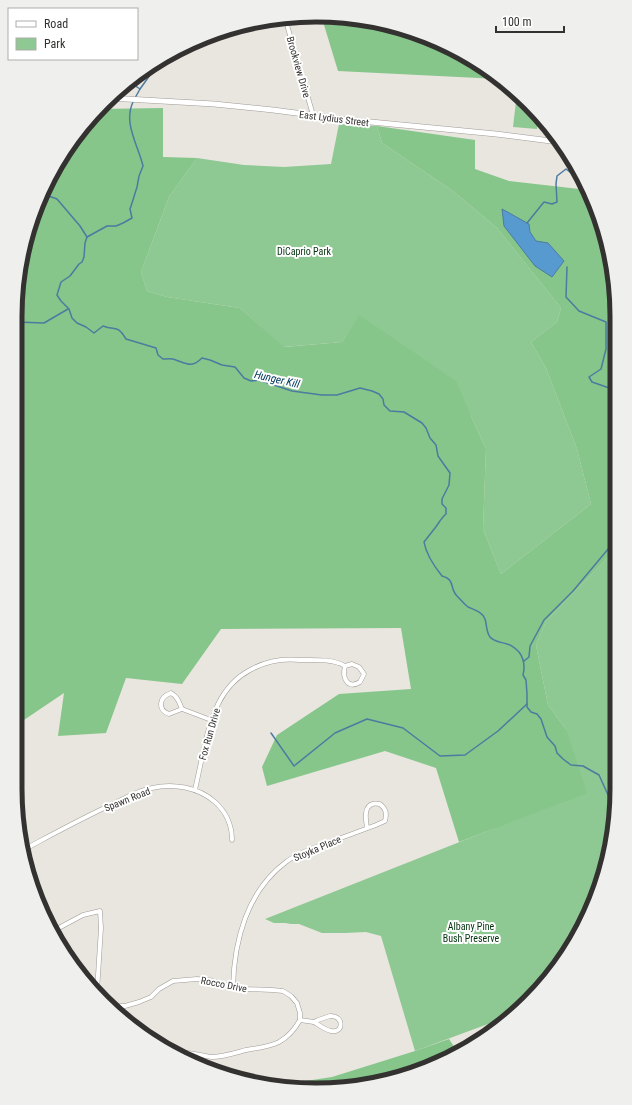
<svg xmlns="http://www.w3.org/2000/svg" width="632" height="1105" viewBox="0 0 632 1105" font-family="'Roboto Condensed',sans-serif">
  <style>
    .green { fill: #8ec892 }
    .forest { fill: #86c68b }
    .water { fill: #579ad0; stroke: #4c7ba0 }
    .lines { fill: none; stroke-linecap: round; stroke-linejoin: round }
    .stream { stroke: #4c7ba0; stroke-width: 1.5 }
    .minor-casing { stroke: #9f9b96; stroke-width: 5 }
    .tertiary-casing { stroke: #9f9b96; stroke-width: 6 }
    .minor { stroke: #fff; stroke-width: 4 }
    .tertiary { stroke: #fff; stroke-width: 5 }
    .labels { text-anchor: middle; stroke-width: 4; stroke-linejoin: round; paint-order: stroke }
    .street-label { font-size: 10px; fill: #333230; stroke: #fff }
    .park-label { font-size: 10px; fill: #02330d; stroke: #fff }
    .water-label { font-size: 11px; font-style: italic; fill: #063c61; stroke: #fff }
    .rim { fill: none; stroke: #333230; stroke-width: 5 }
  </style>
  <rect width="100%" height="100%" fill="#e9e5df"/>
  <!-- green -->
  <g class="green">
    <path d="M517 93 529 103 538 115 537 129 513 127Z"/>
    <path d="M339 124 377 126 382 143 453 191 497 228 561 308 557 322 531 342 546 368 577 449 591 504 501 574 483 529 486 449 471 416 359 316 342 342 283 347 240 308 167 297 147 291 141 272 169 197 197 158 244 165 284 167 331 164Z"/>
    <path d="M616 549V809L601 886 566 956 515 1014 415 1051 381 936 366 932 345 933H322L299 924H291L285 923H274L265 919 495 828 566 729 548 705 536 645 546 621Z"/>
  </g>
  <!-- forest -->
  <g class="forest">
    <path d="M321 15 374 21 431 38 483 66 499 79 338 71Z"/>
    <path d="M163 108V157L197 158 169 197 141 272 147 291 167 297 240 308 284 347 342 342 359 315 456 381 471 416 486 449 483 529 501 574 591 504 577 449 546 368 531 342 557 322 561 308 497 228 453 191 382 143 377 126 475 140V169L509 181 588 190 601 219 616 296V549L546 621 536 645 548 705 566 729 587 793 459 842 436 768 385 751 267 786 262 767 277 735 339 694 411 689 401 628 221 629 182 684 126 678 106 733 58 736 64 693 15 726 16 296 31 219 66 149 98 109Z"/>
    <path d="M449 1039 457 1051 431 1067 335 1089 286 1084 332 1077 415 1051Z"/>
  </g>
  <!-- water -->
  <path class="water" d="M502 209 529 224 530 232 536 241 548 243 564 261 552 277 535 266 504 226Z"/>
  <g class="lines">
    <!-- stream -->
    <g class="stream">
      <path d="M125 85H134L140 89 135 98"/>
      <path d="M140 89 150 75 149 66"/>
      <path d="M133 102C123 123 138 145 143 166L139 176 137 187 132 203 130 209 132 218 123 223 116 226H107L87 237 85 243 84 257 82 262 79 264 70 276 61 282 57 295 61 301 69 309 72 318 77 323 86 327 94 333 103 326C116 331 117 324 126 339L156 348 158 355 163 359C167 359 171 358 176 360 187 364 192 368 202 358L210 360 222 365 235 367 244 378 251 381 259 380 292 391 322 395H337L360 388 372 391 379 394 383 399 384 405 390 411 404 412 422 423 426 428 430 438 436 445 438 456 450 473 449 485 442 499V504L446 508V514C441 518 439 523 435 528 431 533 428 537 424 542 426 554 434 566 442 576 456 580 449 588 457 596 461 600 464 604 468 607 475 610 482 612 485 619 487 625 486 632 490 637 494 642 501 642 507 644 511 645 516 649 519 652 525 660 525 667 523 675L526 680 527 694V707L531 712 537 714 541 719 547 737 555 746 557 753 563 759 571 765 583 766 599 775 609 797 616 806"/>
      <path d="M43 194 57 199 80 226 87 237"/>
      <path d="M527 223 544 202 552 204 557 202 556 184 557 176 566 169 579 179H583"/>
      <path d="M567 267 566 297 579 311 606 322V349L601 369 589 377 592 382 615 390 616 392"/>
      <path d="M16 322 44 323 68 309"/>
      <path d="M524 661 529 657 530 646 544 620 573 591 609 548 616 544"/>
      <path d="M271 733 294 766 335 733 367 719 403 728 440 756 465 755 498 731 527 704"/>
    </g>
    <!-- minor casing -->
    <g class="minor-casing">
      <g id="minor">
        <path d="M285 18 313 115"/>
        <path d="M352 664 359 667 364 674 360 682C347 690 342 677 345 666Z"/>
        <path d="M171 693C177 696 179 702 182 709L169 714C157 710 159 697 171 693Z"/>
        <path d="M182 709 211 720"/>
        <path d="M195 790C198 776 201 762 204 748 211 717 220 686 250 670 266 661 282 658 300 660 315 660 333 659 345 666"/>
        <path d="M25 849C55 833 84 817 115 803 127 797 139 790 152 788 173 783 198 787 215 802 226 812 232 825 232 840"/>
        <path d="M55 930 83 915 100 911 101 928 97 991"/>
        <path d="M233 987C234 941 247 891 286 862 298 853 313 848 327 843 344 837 360 831 376 825L385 821C387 813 386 809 380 804 378 804 375 803 373 804 363 806 366 821 367 828"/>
        <path d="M112 1005 125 1006 139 1002 151 997 159 989 173 981 197 979 209 980 233 987 246 989 272 990 283 991 291 996 297 1003 300 1013V1020"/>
        <path d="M330 1016C344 1015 344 1034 331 1031 325 1030 319 1025 314 1022L318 1020Z"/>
        <path d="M300 1020 314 1022"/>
        <path d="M178 1053C190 1051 200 1056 212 1057 223 1057 235 1053 246 1050 257 1048 269 1047 279 1042 288 1037 295 1029 300 1020"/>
      </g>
    </g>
    <!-- tertiary casing -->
    <g class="tertiary-casing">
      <path id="tertiary" d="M109 98 214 104 273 110 350 120 496 134 559 142"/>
    </g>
    <!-- minor -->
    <use href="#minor" class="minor"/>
    <!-- tertiary -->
    <use href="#tertiary" class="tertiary"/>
  </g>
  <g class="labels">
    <!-- street labels -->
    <g class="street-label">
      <text transform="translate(299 67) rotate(74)" y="4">Brookview Drive</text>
      <text transform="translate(334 118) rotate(7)" y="4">East Lydius Street</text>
      <text transform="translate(209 734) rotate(-74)" y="4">Fox Run Drive</text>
      <text transform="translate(127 799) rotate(-22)" y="4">Spawn Road</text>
      <text transform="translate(317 848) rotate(-23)" y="4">Stoyka Place</text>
      <text transform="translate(224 984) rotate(11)" y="4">Rocco Drive</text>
    </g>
    <!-- park labels -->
    <g class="park-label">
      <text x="304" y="255">DiCaprio Park</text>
      <text x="471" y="930">Albany Pine<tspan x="471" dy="12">Bush Preserve</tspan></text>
    </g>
    <!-- water labels -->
    <g class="water-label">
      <text transform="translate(277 379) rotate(13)" y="4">Hunger Kill</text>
    </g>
  </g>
  <!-- crop -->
  <path d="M0 0H632V1105H0ZM316 22H316A294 294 0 0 1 610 316V789A294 294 0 0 1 316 1083H316A294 294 0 0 1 22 789V316A294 294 0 0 1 316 22Z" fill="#efefee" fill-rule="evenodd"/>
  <path class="rim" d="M316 22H316A294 294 0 0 1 610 316V789A294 294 0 0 1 316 1083H316A294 294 0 0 1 22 789V316A294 294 0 0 1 316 22Z"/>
  <!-- legend -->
  <rect x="8" y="8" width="130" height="52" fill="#ffffff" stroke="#adadac"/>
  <rect x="16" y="21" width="20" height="6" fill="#ffffff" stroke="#adadac"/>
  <text x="44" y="28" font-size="12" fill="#333230">Road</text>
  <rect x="16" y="38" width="20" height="12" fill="#8ec892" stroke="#adadac"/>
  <text x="44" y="48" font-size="12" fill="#333230">Park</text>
  <!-- scale -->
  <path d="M496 26v6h68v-6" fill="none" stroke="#333230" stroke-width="2"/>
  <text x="502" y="26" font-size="12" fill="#333230" stroke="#ffffff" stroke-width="3" paint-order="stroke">100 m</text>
</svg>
